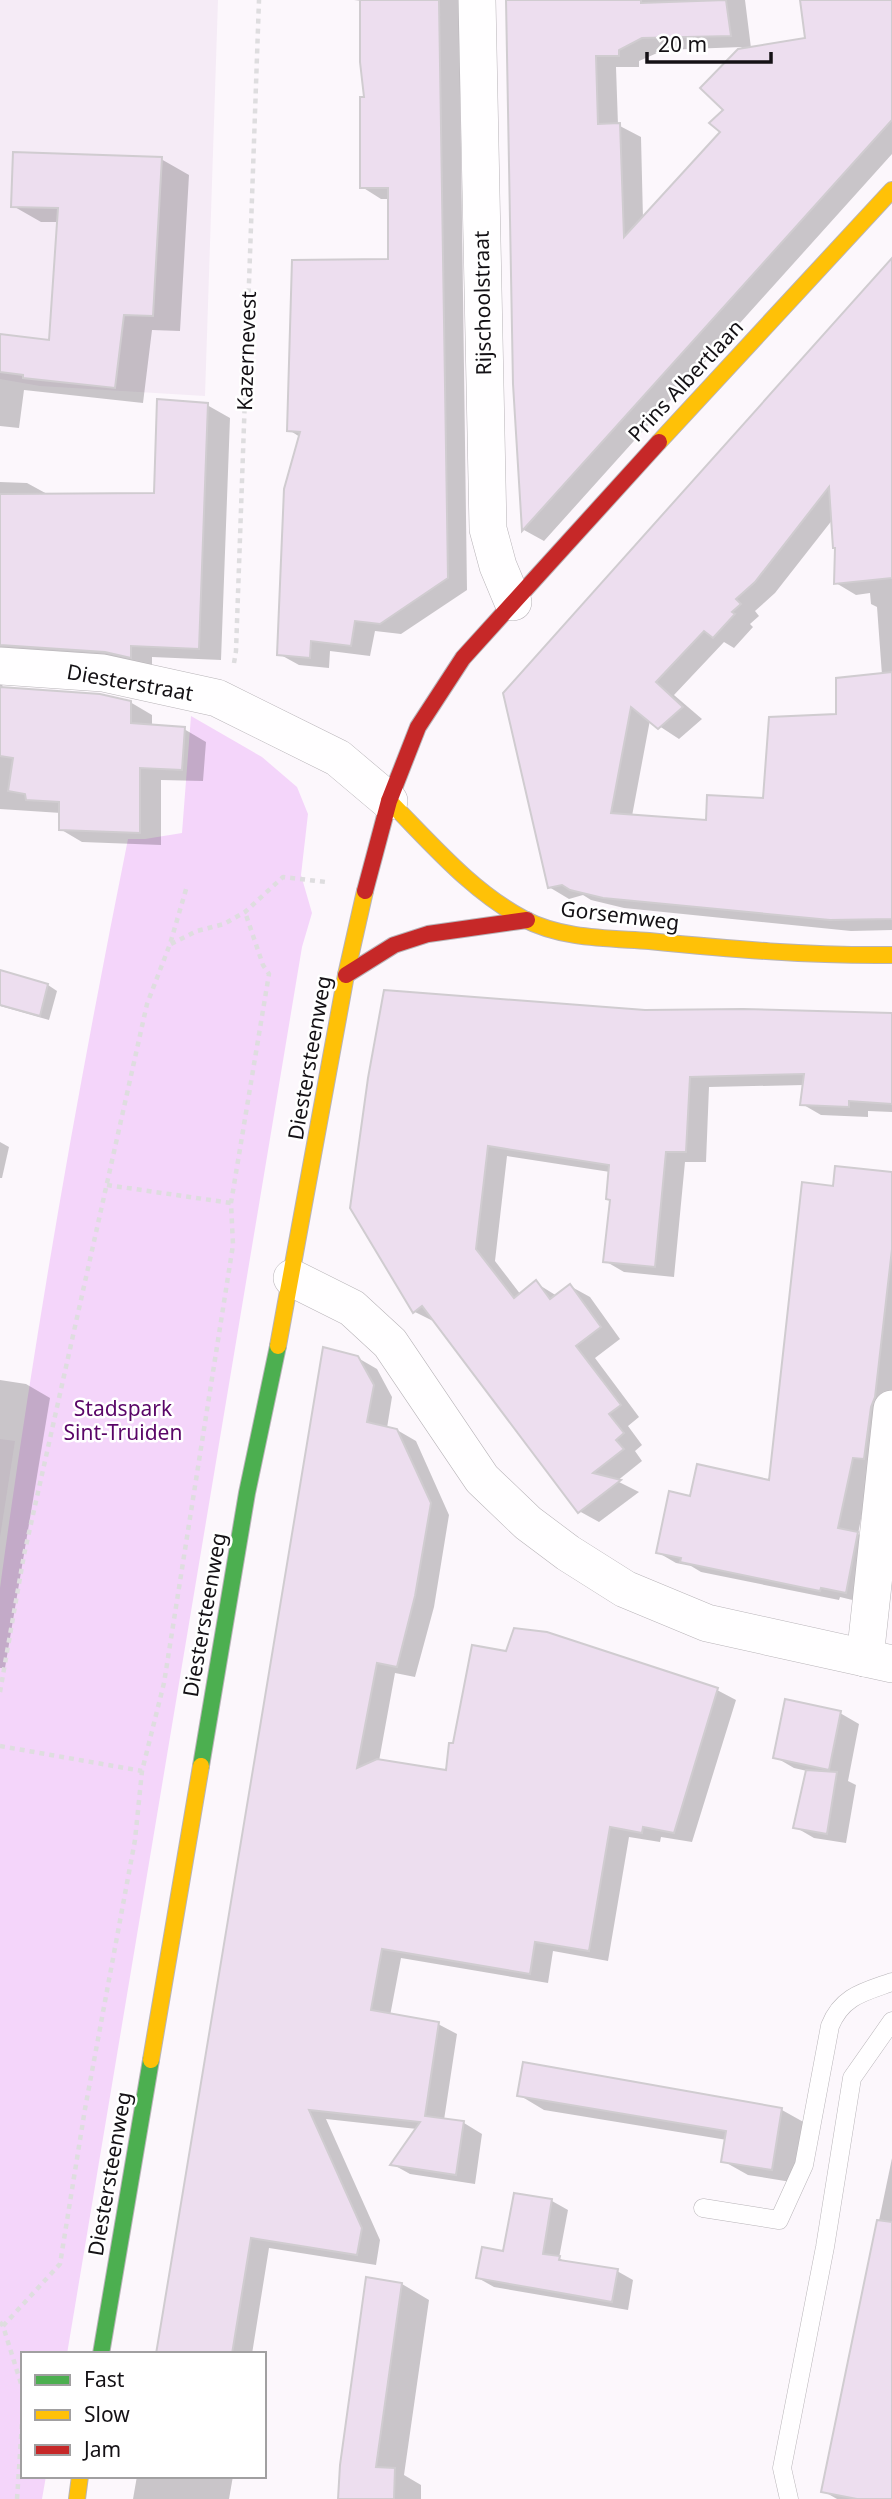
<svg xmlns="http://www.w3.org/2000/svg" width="892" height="2499" viewBox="0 0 892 2499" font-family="'Noto Sans',sans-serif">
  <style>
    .built { fill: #f5ebf6 }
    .green { fill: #f4d5fa }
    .shadow { fill: #0003; fill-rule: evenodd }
    .building { fill: #eddeef; stroke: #d0ccd0; stroke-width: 2 }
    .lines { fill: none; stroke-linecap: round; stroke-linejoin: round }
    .lane-casing { stroke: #b8b4b8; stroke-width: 19 }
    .street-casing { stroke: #b8b4b8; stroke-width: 38 }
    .fast-casing { stroke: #b8b4b8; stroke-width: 18 }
    .slow-casing { stroke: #b8b4b8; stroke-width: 18 }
    .jam-casing { stroke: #b8b4b8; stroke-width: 18 }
    .path { stroke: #dedddf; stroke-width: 4.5; stroke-dasharray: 5 5; stroke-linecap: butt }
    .lane { stroke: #fffeff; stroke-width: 18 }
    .street { stroke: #fffeff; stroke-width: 37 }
    .fast { stroke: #4caf50; stroke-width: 16 }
    .slow { stroke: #ffc107; stroke-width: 16 }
    .jam { stroke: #c62828; stroke-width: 16 }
    .labels { text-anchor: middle; stroke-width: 5; stroke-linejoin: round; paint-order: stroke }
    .street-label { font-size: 21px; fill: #141115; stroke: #fff }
    .park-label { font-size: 21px; fill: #590567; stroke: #fff }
  </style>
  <rect width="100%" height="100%" fill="#fcf7fc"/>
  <!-- built -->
  <g class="built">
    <path d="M0 0H218L205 396 40 386 0 379Z"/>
    <path d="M0 1439 15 1441 0 1537Z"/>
  </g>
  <!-- green -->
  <path class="green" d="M191 716 262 757 297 787 308 814 301 875 312 913 302 947 67 2354H23V2476H46L42 2499H0V1588C34 1337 78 1087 128 839H145L182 833Z"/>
  <!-- shadow -->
  <g class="shadow">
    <path d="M354 0H459L467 590 401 634 375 631 370 656 330 651 329 668 299 665 279 654 300 437 289 430 390 261 389 199H381L362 187 366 98 362 1Z"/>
    <path d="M507 0H745L751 48 806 39 802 0H892V154L544 541 524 530 514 384ZM742 47 703 88 725 110 722 132 643 219 641 137 618 125 616 67H639V61L664 50Z"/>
    <path d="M161 159 189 175 180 331 152 330 143 403 24 390 19 428 0 426V336L51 342 59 222H41L13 206Z"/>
    <path d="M892 270V930L851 931 624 908 591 900 583 895 569 899 549 887 505 694ZM833 519 836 548V583L856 595 870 593 871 604 877 607 882 675 837 716 765 800 708 822 632 816 650 720 679 739 702 719 674 695 724 642 734 648 753 627 750 624 759 616 755 611 775 593Z"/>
    <path d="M207 405 230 418 221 660 152 657V669L1 677 3 689 130 702 152 715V727L184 729 206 742 203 781 161 780V845L82 842 60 829 61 813 0 809V482L27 483 49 495H155Z"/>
    <path d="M0 972 48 985 57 991 49 1020 0 1006Z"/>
    <path d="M645 1012 892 1015V1112L868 1111V1117L821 1115 802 1104 804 1085 709 1087 706 1162H685L674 1277 624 1272 605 1261 612 1201 610 1172 507 1156 495 1261 521 1295 536 1283 557 1296 570 1286 590 1297 620 1339 595 1358 639 1417 628 1426 642 1445 635 1451 642 1461 617 1481 639 1492 599 1522 579 1511 435 1322 415 1312 351 1208Z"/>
    <path d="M0 1142 9 1147 2 1178H0Z"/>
    <path d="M892 1174V1411L871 1468 858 1534 876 1544 869 1604 840 1597 839 1600 701 1572 691 1566 676 1563 657 1552 692 1498 771 1482 834 1187Z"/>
    <path d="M358 1358 377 1369 392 1397 387 1428 397 1430 416 1441 449 1515 434 1607 415 1677 395 1673 379 1761 447 1773 717 1690 736 1700 692 1842 661 1837 660 1842 629 1837 608 1961 553 1951 548 1983 401 1958 390 2016 438 2024 457 2034 444 2120 464 2123 482 2134 475 2184 410 2174 392 2164 417 2129 326 2119 380 2240 376 2265 269 2248 252 2354H157Z"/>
    <path d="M0 1380 26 1384 50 1398 5 1668H0Z"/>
    <path d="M840 1713 859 1724 848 1781 856 1785 846 1843 814 1838 795 1827 807 1771 794 1768 775 1757Z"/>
    <path d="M519 2095 782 2110 807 2124 797 2183 748 2175 723 2161 727 2140 544 2110Z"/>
    <path d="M892 2158V2499H837L823 2491Z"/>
    <path d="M552 2201 568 2210 559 2258 567 2263 617 2271 633 2280 628 2310 494 2287 478 2278Z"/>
    <path d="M402 2284 429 2300 404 2475 421 2485V2499H340Z"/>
    <path d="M137 2476H233L229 2499H133Z"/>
  </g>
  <!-- building -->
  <g class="building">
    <path d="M360 0H439L448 578 380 624 355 621 351 646 311 641 310 658 277 655 284 489 300 432 287 431 292 260 388 259V188H360V97H364L360 62Z"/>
    <path d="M506 0H641V3L726 0 731 36 642 38 619 50V56H596L598 124 620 123 624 237 720 132 709 123 723 110 700 88 738 49 805 38 800 0H892V120L522 531 513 384Z"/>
    <path d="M13 152 162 157 153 316 124 315 115 388 23 378V375L0 372V334L49 340 58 208 11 207Z"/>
    <path d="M892 258V578L834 584 835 548H833L829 487 755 582 736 599 741 604 732 612 735 614 713 638 704 631 656 682 683 707 658 729 631 707 611 813 706 820 707 795 763 798 769 717 836 714V678L892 672V919L830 920 603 898 570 890 562 885 548 888 503 693Z"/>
    <path d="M157 399 208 403 199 649 131 646V658L105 652 0 645V494L154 493Z"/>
    <path d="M0 687 100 694 131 701V723L185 727 182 770 140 768V833L59 830V802L26 800 25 794 8 791 13 758 0 756Z"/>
    <path d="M0 970 48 984 40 1016 0 1005Z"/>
    <path d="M384 990 645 1010 743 1009 892 1013V1104L849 1101V1107L800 1105 804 1074 690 1077 686 1152H666L655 1267 603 1262 610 1200 606 1199 609 1165 488 1146 476 1249 514 1298 536 1280 550 1299 570 1284 601 1327 576 1346 621 1405 609 1414 624 1433 616 1440 624 1449 593 1473 621 1480 578 1513 422 1306 413 1313 350 1208 368 1078Z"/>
    <path d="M835 1166 892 1172V1249L875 1397 871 1407 864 1459 853 1458 838 1528 858 1532 846 1593 821 1588 820 1591 805 1588 680 1562 681 1558 656 1553 669 1491 690 1496 697 1464 769 1480 802 1182 833 1186Z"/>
    <path d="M323 1347 358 1356 374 1385 367 1422 397 1429 431 1503 415 1596 397 1667 377 1663 357 1768 377 1759 446 1770 449 1743H453L472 1645 506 1651 514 1628 547 1632 718 1688 674 1833 643 1827 642 1833 610 1827 589 1951 535 1942 530 1974 382 1949 371 2010 439 2022 425 2116 464 2121 456 2175 390 2165 420 2122 309 2110 362 2228 357 2255 251 2238 232 2354H156Z"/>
    <path d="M785 1699 841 1711 829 1770 773 1758Z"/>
    <path d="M806 1770 837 1772 827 1834 793 1828Z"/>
    <path d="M523 2062 782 2108 772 2170 721 2162 726 2131 517 2096Z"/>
    <path d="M514 2193 552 2199 543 2254 560 2256 559 2260 618 2269 612 2302 476 2278 482 2247 503 2251Z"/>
    <path d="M877 2220 892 2222V2499H857L821 2492Z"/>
    <path d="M366 2277 402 2283 376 2467 395 2468 394 2499H338L340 2465Z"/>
  </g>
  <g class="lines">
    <!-- lane casing -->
    <g class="lane-casing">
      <g id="lane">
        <path d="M703 2208 779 2220 804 2165 830 2026C842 1996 864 1992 892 1982"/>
        <path d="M789 2499 782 2468 825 2247 852 2078 892 2021"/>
      </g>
    </g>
    <!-- street casing -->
    <g class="street-casing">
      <g id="street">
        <path d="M477 0 488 529 498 566 513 602"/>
        <path d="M0 666 103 673 217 698 338 758 389 801"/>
        <path d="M292 1278 352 1308 390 1343 482 1479 528 1523 568 1553 625 1589 707 1623 892 1664"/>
        <path d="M865 1658 892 1409"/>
      </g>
    </g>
    <!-- fast casing -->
    <g class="fast-casing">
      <g id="fast">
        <path d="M201 1766 247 1493 278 1346"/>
        <path d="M101 2354 151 2060"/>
      </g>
    </g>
    <!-- slow casing -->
    <g class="slow-casing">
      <g id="slow">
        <path d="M659 442 892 190"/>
        <path d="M389 801C431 843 471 891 524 919 562 939 607 938 649 941 730 949 810 956 892 955"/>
        <path d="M278 1346 346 975 365 891"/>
        <path d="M151 2060 201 1766"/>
        <path d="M77 2499 80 2476"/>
      </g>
    </g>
    <!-- jam casing -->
    <g class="jam-casing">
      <g id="jam">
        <path d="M365 891 389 801 418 727 463 658 659 442"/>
        <path d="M346 975 394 945 428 934 527 920"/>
      </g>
    </g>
    <!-- path -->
    <g class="path">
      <path d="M234 663 236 651 259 0"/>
      <path d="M171 944 197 931 224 924 245 912 283 877 326 882"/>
      <path d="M107 1185 231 1203"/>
      <path d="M0 1692 24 1555 147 1004 170 944 187 886"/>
      <path d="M0 1746 142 1771"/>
      <path d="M0 2322 3 2326 23 2390"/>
      <path d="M3 2326 60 2264 85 2109 135 1840 142 1771 164 1683 233 1245 231 1203 269 974 263 965 245 912"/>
      <path d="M17 2499 23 2408"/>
    </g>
    <!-- lane -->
    <use href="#lane" class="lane"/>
    <!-- street -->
    <use href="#street" class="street"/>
    <!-- fast -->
    <use href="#fast" class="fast"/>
    <!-- slow -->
    <use href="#slow" class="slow"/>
    <!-- jam -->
    <use href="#jam" class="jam"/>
  </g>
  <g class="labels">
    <!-- street labels -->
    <g class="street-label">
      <text transform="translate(483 303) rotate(-91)" y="7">Rijschoolstraat</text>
      <text transform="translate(247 351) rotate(-88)" y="7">Kazernevest</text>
      <text transform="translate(686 381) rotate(-47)" y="7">Prins Albertlaan</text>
      <text transform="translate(130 683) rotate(10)" y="7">Diesterstraat</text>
      <text transform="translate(620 916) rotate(7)" y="7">Gorsemweg</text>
      <text transform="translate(310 1058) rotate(-80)" y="7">Diestersteenweg</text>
      <text transform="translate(205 1615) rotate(-80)" y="7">Diestersteenweg</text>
      <text transform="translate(110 2174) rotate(-80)" y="7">Diestersteenweg</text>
    </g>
    <!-- park labels -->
    <g class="park-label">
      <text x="123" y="1416">Stadspark<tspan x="123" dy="24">Sint-Truiden</tspan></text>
    </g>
  </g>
  <!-- legend -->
  <rect x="21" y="2352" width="245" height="126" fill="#ffffff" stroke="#a1a0a1" stroke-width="2"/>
  <rect x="35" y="2375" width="35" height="10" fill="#4caf50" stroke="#a1a0a1" stroke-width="2"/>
  <text x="84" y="2387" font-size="21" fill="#141115">Fast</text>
  <rect x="35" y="2410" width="35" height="10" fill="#ffc107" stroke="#a1a0a1" stroke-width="2"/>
  <text x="84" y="2422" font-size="21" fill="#141115">Slow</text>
  <rect x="35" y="2445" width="35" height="10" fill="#c62828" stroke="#a1a0a1" stroke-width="2"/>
  <text x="84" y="2457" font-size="21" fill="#141115">Jam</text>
  <!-- scale -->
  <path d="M647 52v10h124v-10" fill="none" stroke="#141115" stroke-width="3.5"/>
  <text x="658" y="52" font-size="21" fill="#141115" stroke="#ffffff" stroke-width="5" paint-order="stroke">20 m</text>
</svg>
